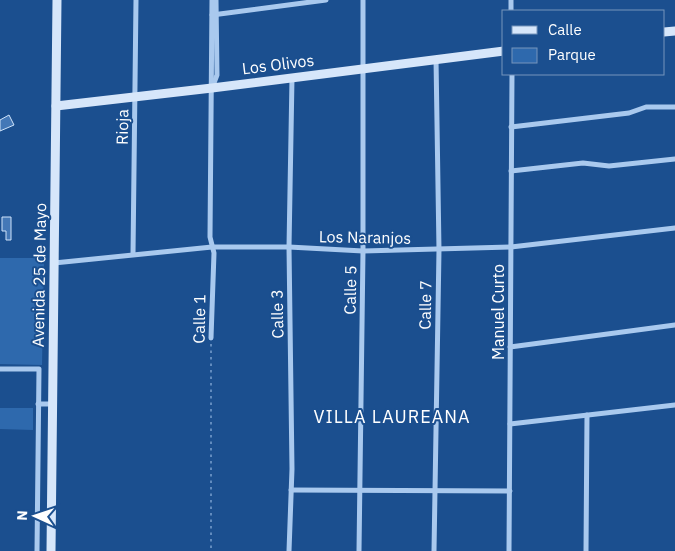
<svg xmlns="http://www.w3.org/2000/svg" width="675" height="551" viewBox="0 0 675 551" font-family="'IBM Plex Sans',sans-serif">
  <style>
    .green { fill: #2e69ad }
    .building { fill: #4478b7; stroke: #cfe3fa }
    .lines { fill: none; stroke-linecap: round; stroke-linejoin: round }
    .path { stroke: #a9c9ee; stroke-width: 1; stroke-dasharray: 2.5 4; stroke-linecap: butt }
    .street { stroke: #a9c9ee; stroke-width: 5 }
    .secondary { stroke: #d6e6fa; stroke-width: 9 }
    .labels { text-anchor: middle; stroke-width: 4; stroke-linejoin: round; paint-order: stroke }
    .street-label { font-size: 16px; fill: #fff; stroke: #1b4f8f }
    .neighbourhood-label { font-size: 18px; letter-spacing: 1px; fill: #fff; stroke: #1b4f8f }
  </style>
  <rect width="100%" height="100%" fill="#1b4f8f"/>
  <!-- green -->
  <g class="green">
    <path d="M0 258H44L42 365 0 364Z"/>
    <path d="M0 408H33V430L0 429Z"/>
  </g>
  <!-- building -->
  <g class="building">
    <path d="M9 115 14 125 0 131V120Z"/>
    <path d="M2 217H11V240H6V231H2Z"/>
  </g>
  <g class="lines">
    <!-- path -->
    <path class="path" d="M211 344V551"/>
    <!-- street -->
    <g class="street">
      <path d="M511 0V11"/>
      <path d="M212 15 326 0"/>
      <path d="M212 88 217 75 216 0"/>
      <path d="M511 127 629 113 646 107H675"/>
      <path d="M511 171 583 163 609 166 675 159"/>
      <path d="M133 254 136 0"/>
      <path d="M54 263 212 247H289L363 251 511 247 675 228"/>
      <path d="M211 338 214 253 210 237 212 0"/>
      <path d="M510 347 675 325"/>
      <path d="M0 369H39L37 551"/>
      <path d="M38 404H53"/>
      <path d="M510 424 675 405"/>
      <path d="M291 490 510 491"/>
      <path d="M289 551 292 469 289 247 292 78"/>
      <path d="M359 551 363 251V0"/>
      <path d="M434 551 439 250 436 59"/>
      <path d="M509 551 512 74"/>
      <path d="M586 551 587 415"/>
    </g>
    <!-- secondary -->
    <g class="secondary">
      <path d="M664 32 675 31"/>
      <path d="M56 106 212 88 504 51"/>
      <path d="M51 551 57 0"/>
    </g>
  </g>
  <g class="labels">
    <!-- street labels -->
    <g class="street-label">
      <text transform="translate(278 64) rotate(-7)" y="6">Los Olivos</text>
      <text transform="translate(122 127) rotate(-89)" y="6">Rioja</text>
      <text transform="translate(365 237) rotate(1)" y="6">Los Naranjos</text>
      <text transform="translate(39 275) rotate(-89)" y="6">Avenida 25 de Mayo</text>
      <text transform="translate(350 290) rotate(-89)" y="6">Calle 5</text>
      <text transform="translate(425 305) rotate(-89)" y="6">Calle 7</text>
      <text transform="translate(498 312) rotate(-90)" y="6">Manuel Curto</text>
      <text transform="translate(277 314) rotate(-91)" y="6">Calle 3</text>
      <text transform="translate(199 319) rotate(-89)" y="6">Calle 1</text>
    </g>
    <!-- neighbourhood labels -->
    <g class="neighbourhood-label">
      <text x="392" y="423">VILLA LAUREANA</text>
    </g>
  </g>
  <!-- legend -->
  <rect x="502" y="10" width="162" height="65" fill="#1b4f8f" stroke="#7695bc"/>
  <rect x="512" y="26" width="25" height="8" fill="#d6e6fa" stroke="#7695bc"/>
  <text x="548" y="35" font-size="15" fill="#ffffff">Calle</text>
  <rect x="512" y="48" width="25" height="15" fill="#2e69ad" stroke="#7695bc"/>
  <text x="548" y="60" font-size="15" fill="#ffffff">Parque</text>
  <!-- north arrow -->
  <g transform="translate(35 516) rotate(273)" stroke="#1b4f8f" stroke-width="4" paint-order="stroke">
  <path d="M0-4L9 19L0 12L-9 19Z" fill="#ffffff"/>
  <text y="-8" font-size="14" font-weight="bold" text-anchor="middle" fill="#ffffff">N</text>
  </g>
</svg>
